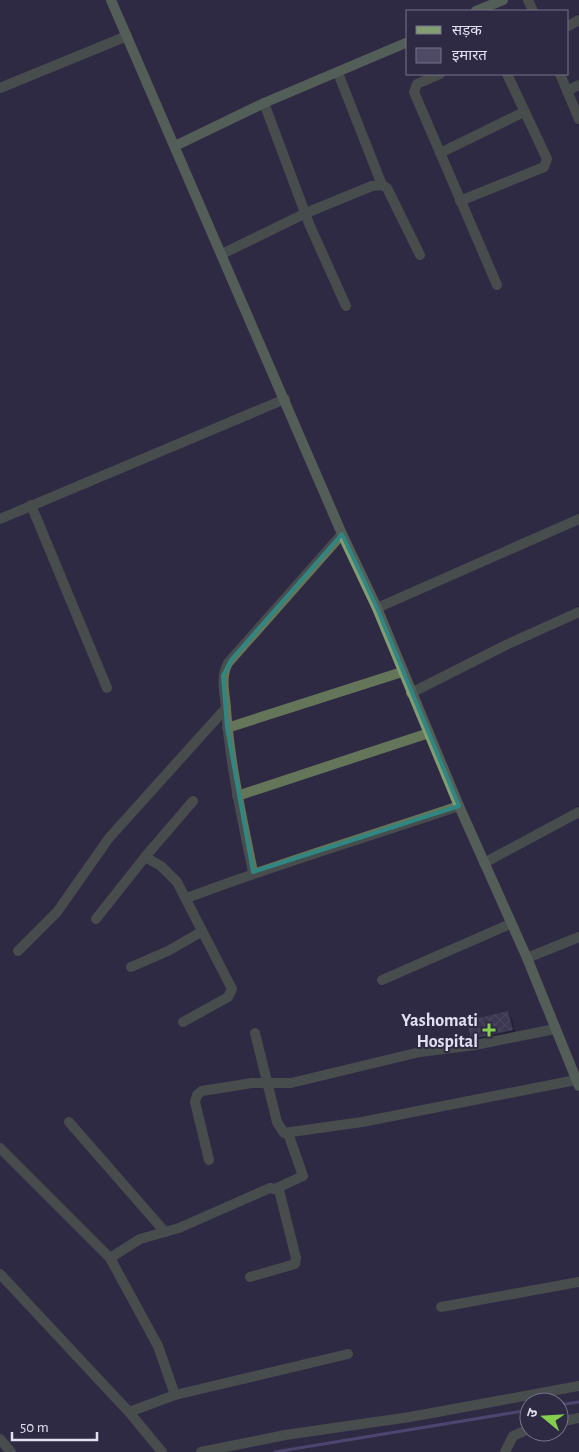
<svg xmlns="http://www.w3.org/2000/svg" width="579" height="1452" viewBox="0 0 579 1452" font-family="'Alegreya Sans','Noto Sans Devanagari',sans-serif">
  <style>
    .shadow { fill: #0007 }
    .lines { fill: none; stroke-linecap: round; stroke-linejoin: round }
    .stream { stroke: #7365a7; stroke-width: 3 }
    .building { fill: url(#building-cross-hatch) }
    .street { stroke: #64755a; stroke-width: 10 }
    .secondary { stroke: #829d72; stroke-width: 10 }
    .marked { fill: none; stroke: #2f8682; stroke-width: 4; stroke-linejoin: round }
    .poi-dot { fill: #84cf4d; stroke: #2f2a43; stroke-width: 2 }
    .labels { text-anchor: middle; stroke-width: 4; stroke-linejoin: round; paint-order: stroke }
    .poi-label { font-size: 18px; font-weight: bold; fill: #e2e0f0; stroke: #2f2a43; text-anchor: end }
  </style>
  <defs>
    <pattern id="building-cross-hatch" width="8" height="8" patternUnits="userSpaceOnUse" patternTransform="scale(1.25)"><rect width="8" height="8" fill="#4e4964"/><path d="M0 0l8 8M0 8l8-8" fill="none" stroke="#67637a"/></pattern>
  </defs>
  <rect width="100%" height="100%" fill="#2f2a43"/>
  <!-- shadow -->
  <path class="shadow" d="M508 1012 513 1021 517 1039 478 1047 473 1038Z"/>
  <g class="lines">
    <!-- stream -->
    <g class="stream">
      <path d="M559 1405 579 1402"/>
      <path d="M275 1452 529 1410"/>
    </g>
  </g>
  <!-- building -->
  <path class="building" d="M508 1011 513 1030 471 1039 467 1021Z"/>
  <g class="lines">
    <!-- street -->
    <g class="street">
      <path d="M528 0 533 11"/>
      <path d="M568 26 579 20"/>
      <path d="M338 73 382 185"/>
      <path d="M440 74 417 84 414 92 497 285"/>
      <path d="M560 74 579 119"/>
      <path d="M0 88 127 36"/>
      <path d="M567 91 579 85"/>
      <path d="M264 103 310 226 346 306"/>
      <path d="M440 153 524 112"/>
      <path d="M460 201 544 167 547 159 507 74"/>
      <path d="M222 254 306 213 372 186 382 185 387 188 420 255"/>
      <path d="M31 505 107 688"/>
      <path d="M0 519 285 399"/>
      <path d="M377 608 579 519"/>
      <path d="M411 693 506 645 579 612"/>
      <path d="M227 728 402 672"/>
      <path d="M237 796 429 733"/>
      <path d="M145 857 161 866 177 882 232 989 228 997 183 1022"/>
      <path d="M484 863 579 812"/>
      <path d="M253 872C242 818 230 764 226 709 225 693 220 678 228 663L342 534"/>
      <path d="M187 898C276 864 368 837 459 806"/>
      <path d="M96 919 145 857 193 801"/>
      <path d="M18 951 57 912 109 838 226 708"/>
      <path d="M527 958 579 937"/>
      <path d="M131 967 168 951 201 932"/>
      <path d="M382 980 510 924"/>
      <path d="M255 1033 277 1122 284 1133 362 1122 576 1080"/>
      <path d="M69 1122 165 1232"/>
      <path d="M0 1148 110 1258 158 1346 175 1395"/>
      <path d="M209 1160 195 1102 197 1095 202 1091 252 1083H291L420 1052 475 1045 555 1029"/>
      <path d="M277 1188 303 1176 288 1133"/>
      <path d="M110 1258 140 1239 179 1228 270 1188 279 1190 296 1258 295 1264 250 1277"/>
      <path d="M0 1274 129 1412 162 1452"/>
      <path d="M441 1307 579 1282"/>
      <path d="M129 1412 175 1395 348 1354"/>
      <path d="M559 1422 579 1418"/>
      <path d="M0 1439 11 1452"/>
      <path d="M201 1452 285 1435 410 1417 579 1386"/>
      <path d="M505 1452 513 1436 529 1429"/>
    </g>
    <!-- secondary -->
    <g class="secondary">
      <path d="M111 0 342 534 377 608 459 806 527 958 579 1086"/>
      <path d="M476 11 503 0"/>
      <path d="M175 146 264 103 408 42"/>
    </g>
  </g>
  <!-- marked area -->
  <path d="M0 0H579V1452H0ZM342 534 377 608 459 806 253 872 227 728 223 676 231 660Z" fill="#2f2a43" fill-opacity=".55" fill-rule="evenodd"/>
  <path class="marked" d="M342 534 377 608 459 806 253 872 227 728 223 676 231 660Z"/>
  <!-- markers -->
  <path class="poi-dot" d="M486.5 1022.5h5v5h5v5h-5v5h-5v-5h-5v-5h5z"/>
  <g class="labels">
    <!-- poi labels -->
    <g class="poi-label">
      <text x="478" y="1026">Yashomati<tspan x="478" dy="21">Hospital</tspan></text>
    </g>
  </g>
  <!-- legend -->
  <rect x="406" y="10" width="162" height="65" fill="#2f2a43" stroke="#777388"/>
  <rect x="416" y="26" width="25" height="8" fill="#829d72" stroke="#777388"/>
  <text x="452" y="35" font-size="15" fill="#e2e0f0">सड़क</text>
  <rect x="416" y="48" width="25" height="15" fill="#4e4964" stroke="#777388"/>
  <text x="452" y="60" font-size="15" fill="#e2e0f0">इमारत</text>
  <!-- north arrow -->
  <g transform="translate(544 1417) rotate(288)"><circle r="24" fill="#2f2a43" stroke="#777388"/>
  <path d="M0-4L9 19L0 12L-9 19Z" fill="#84cf4d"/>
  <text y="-8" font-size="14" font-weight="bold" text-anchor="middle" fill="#e2e0f0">उ</text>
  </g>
  <!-- scale -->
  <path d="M12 1432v8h85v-8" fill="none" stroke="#e2e0f0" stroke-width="2.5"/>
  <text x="20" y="1432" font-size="15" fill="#e2e0f0" stroke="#2f2a43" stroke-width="4" paint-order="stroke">50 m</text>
</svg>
